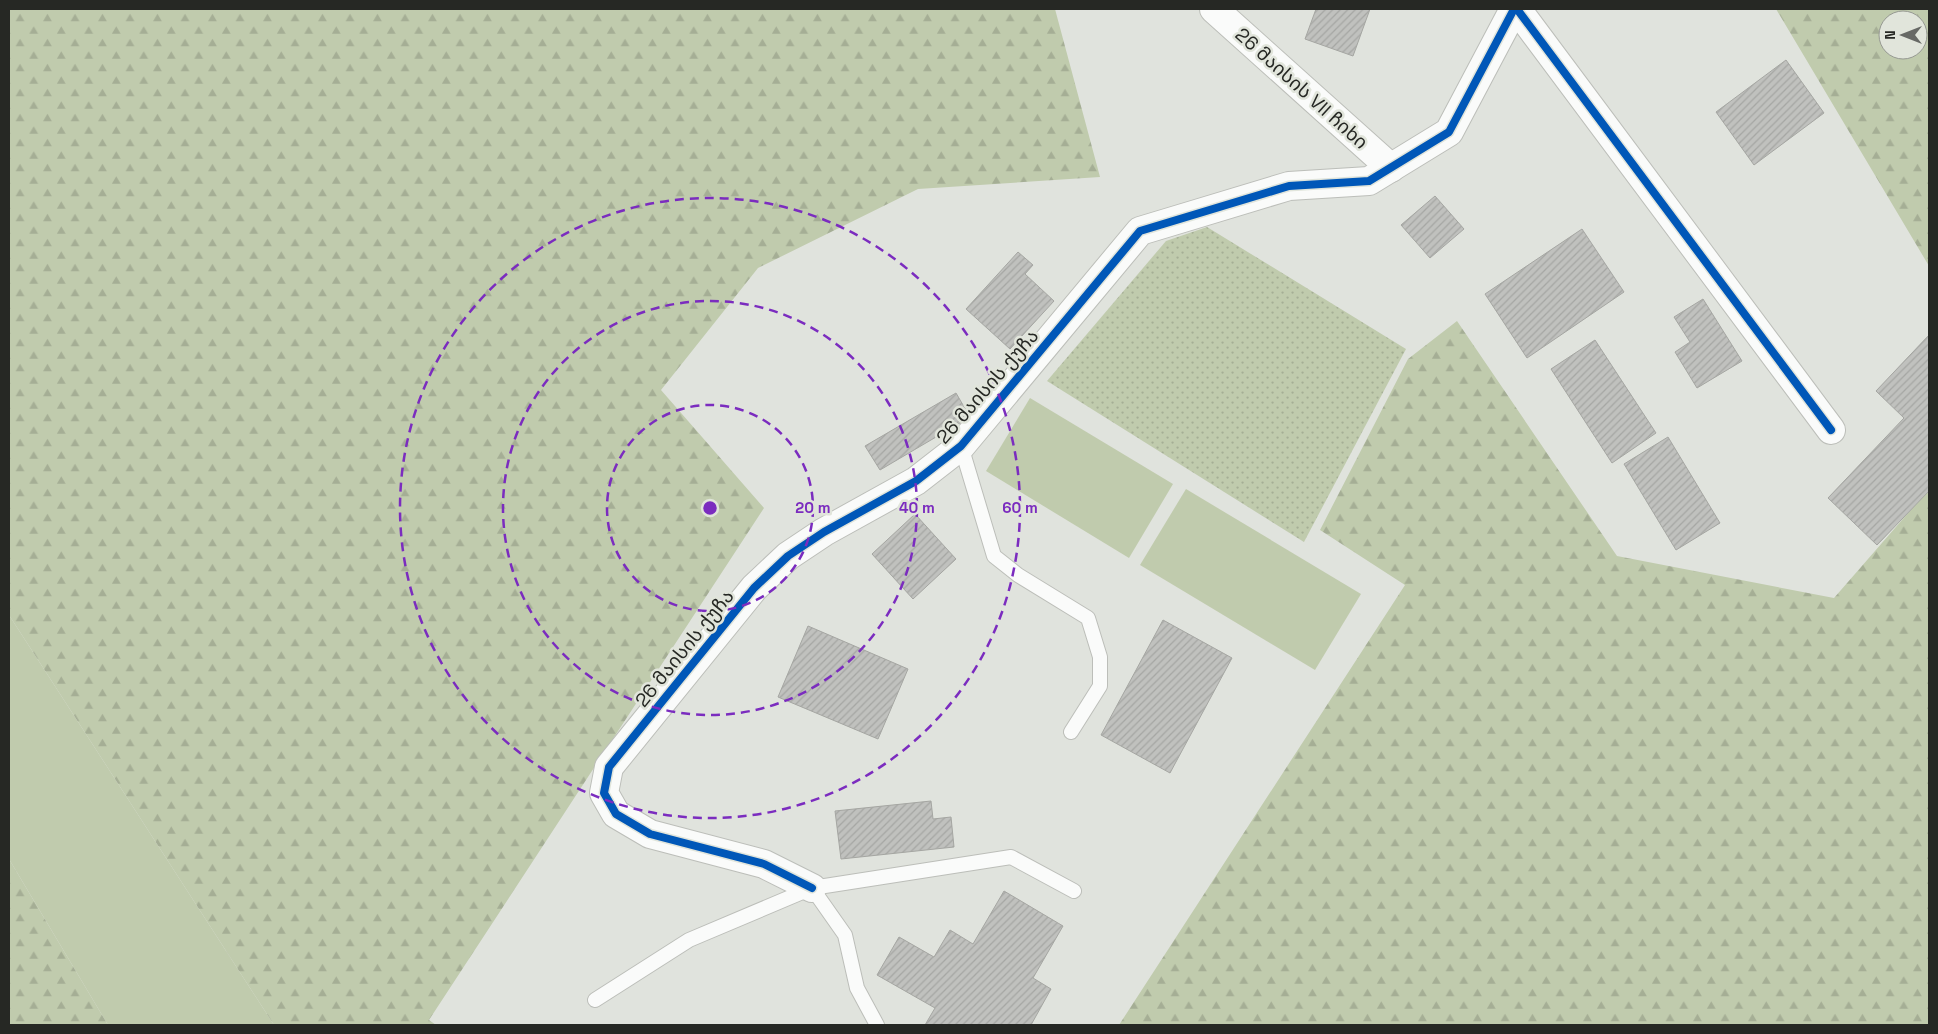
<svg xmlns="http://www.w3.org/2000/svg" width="1938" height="1034" viewBox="0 0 1938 1034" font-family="'Space Grotesk','Noto Sans Georgian',sans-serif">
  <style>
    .grass { fill: #c0cbad }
    .forest { fill: url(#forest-firs); fill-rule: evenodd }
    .park { fill: url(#park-dots) }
    .building { fill: url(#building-hatch); stroke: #a5a6a2 }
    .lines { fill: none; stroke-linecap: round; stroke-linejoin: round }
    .service-casing { stroke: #bcbeb9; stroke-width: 16 }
    .minor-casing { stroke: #bcbeb9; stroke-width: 30 }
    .service { stroke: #fafbfa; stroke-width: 14 }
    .minor { stroke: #fafbfa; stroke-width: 28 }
    .cycleway-casing { stroke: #e1e5db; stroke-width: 11 }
    .cycleway { stroke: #0057b8; stroke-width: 8 }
    .ring { fill: none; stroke: #7b2cbf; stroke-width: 2.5; stroke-dasharray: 9 6 }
    .labels { text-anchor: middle; stroke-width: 5; stroke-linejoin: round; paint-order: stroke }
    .street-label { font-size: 19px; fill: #262824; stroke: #e1e5db }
    .centre { fill: #7b2cbf; stroke: #e1e5db; stroke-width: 2.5 }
    .ring-label { font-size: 15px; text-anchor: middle; font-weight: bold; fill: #7b2cbf; stroke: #e1e5db; stroke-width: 5; stroke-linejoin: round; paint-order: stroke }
  </style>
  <defs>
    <pattern id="forest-firs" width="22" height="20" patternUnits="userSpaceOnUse" patternTransform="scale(1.25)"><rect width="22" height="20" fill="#c0cbad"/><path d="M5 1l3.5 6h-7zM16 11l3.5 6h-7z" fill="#a5ae95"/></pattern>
    <pattern id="park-dots" width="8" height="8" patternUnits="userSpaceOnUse" patternTransform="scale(1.25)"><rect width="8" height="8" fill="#c0cbad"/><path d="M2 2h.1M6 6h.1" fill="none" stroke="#a5ae95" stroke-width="1.8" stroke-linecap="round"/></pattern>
    <pattern id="building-hatch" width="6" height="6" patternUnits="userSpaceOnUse" patternTransform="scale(1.25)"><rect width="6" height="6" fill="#c0c1be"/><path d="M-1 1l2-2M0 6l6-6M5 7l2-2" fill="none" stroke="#a5a6a3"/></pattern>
  </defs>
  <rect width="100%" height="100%" fill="#e0e3dd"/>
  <!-- grass -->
  <g class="grass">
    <path d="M1030 398 1173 484 1129 558 986 471Z"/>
    <path d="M1186 489 1361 594 1315 670 1140 565Z"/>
    <path d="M9 615 274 1025H108L9 859Z"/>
  </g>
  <!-- forest -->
  <g class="forest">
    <path d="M9 9H1055L1100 177 918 189 758 268 661 390 764 508 429 1020 436 1025H274L9 615Z"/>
    <path d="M1776 9H1929V266ZM1888 20H1918V50H1888Z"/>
    <path d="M1457 321 1617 556 1834 598 1929 489V1025H1119L1405 585 1320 530 1408 359Z"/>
    <path d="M9 859 108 1025H9Z"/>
  </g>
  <!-- park -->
  <path class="park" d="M1207 227 1406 349 1304 542 1047 381 1166 241Z"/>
  <!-- building -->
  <g class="building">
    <path d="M1316 9H1370L1353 56 1305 39Z"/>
    <path d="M1786 60 1824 113 1754 165 1716 112Z"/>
    <path d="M1435 196 1464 229 1430 258 1401 225Z"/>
    <path d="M1582 229 1624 292 1527 358 1485 294Z"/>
    <path d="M1018 252 1033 265 1025 274 1054 301 1010 349 966 309Z"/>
    <path d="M1703 299 1742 361 1697 388 1675 352 1690 342 1674 317Z"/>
    <path d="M1929 335V491L1877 545 1828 498 1904 418 1876 391Z"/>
    <path d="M1595 340 1656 433 1612 463 1551 369Z"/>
    <path d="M956 393 970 417 880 470 865 446Z"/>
    <path d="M1668 437 1720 523 1676 550 1624 464Z"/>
    <path d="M915 514 956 559 913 599 872 554Z"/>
    <path d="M1163 620 1232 658 1170 773 1101 735Z"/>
    <path d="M808 626 908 669 878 739 778 697Z"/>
    <path d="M931 801 933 819 951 817 954 847 841 859 835 811Z"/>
    <path d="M1004 891 1063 926 1033 978 1051 989 1031 1025H925L935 1008 877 975 899 937 934 957 950 930 973 944Z"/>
  </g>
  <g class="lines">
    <!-- service casing -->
    <g class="service-casing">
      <g id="service">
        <path d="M961 446 994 556 1018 575 1088 618 1100 657V686L1071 732"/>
        <path d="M812 888 845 935 857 988 877 1025"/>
        <path d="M595 1000 689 940 812 888 1011 857 1074 891"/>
      </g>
    </g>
    <!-- minor casing -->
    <g class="minor-casing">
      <g id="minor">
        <path d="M1214 9 1391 168"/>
        <path d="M1517 9 1831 430"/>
        <path d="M812 888 764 864 650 834 616 814 604 793 609 767 754 588 788 556 824 532 916 481 961 446 1140 231 1289 186 1369 181 1449 132 1514 9"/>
      </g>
    </g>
    <!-- service -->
    <use href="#service" class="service"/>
    <!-- minor -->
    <use href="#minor" class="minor"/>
    <!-- cycleway casing -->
    <g class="cycleway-casing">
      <g id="cycleway">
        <path d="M1517 9 1831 430"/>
        <path d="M812 888 764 864 650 834 616 814 604 793 609 767 754 588 788 556 824 532 916 481 961 446 1140 231 1289 186 1369 181 1449 132 1514 9"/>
      </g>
    </g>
    <!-- cycleway -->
    <use href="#cycleway" class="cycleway"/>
  </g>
  <!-- distance rings -->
  <g class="ring">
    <circle cx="710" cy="508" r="103"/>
    <circle cx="710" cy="508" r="207"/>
    <circle cx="710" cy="508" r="310"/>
  </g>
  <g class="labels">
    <!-- street labels -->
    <g class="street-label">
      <text transform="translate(1302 88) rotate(42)" y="7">26 მაისის VII ჩიხი</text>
      <text transform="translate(987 386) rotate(-49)" y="7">26 მაისის ქუჩა</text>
      <text transform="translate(684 648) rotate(-51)" y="7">26 მაისის ქუჩა</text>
    </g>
  </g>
  <circle cx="710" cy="508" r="8" class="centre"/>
  <g class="ring-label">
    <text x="813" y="513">20 m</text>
    <text x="917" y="513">40 m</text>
    <text x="1020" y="513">60 m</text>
  </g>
  <!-- border -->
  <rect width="1938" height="1034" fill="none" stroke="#262824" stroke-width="20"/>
  <!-- north arrow -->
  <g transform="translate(1903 35) rotate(270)"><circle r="24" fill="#e1e5db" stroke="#969992"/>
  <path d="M0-4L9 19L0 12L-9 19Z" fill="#676965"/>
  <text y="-8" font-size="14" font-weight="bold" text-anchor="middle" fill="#262824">N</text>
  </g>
</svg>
